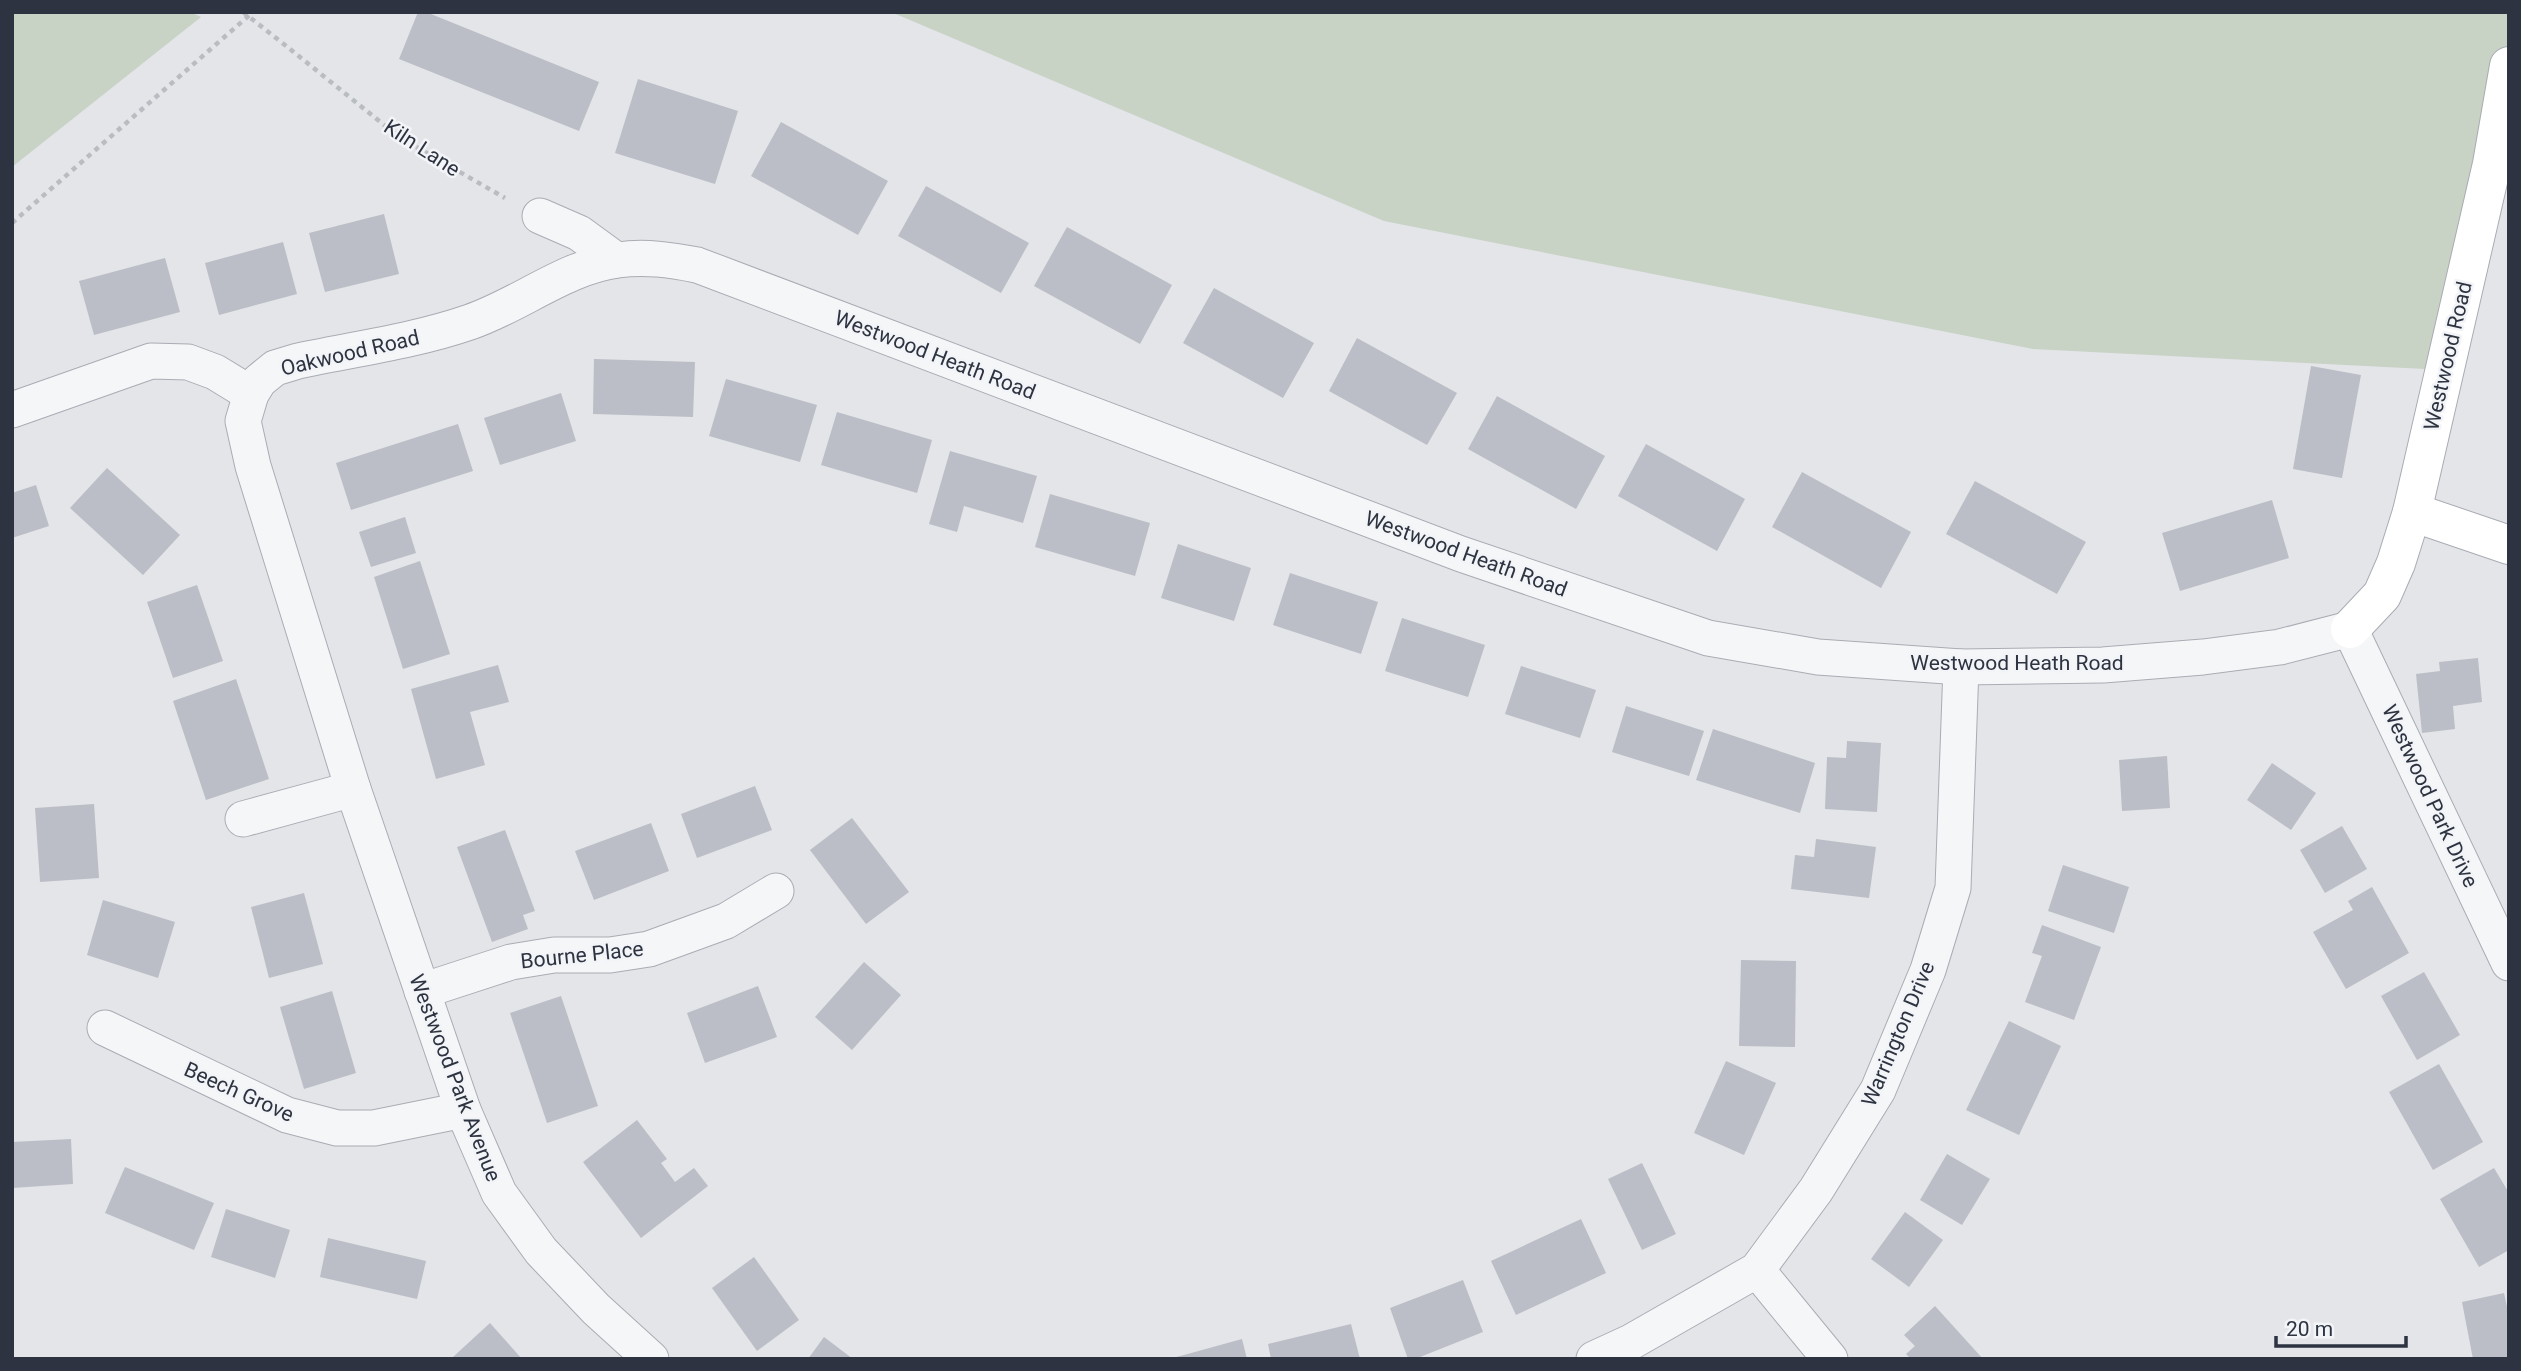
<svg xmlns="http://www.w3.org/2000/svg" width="2521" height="1371" viewBox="0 0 2521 1371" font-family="Roboto,sans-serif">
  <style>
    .green { fill: #c8d2c5 }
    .building { fill: #bbbec6 }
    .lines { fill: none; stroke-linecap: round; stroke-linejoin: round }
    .street-casing { stroke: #a9acb3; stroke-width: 37 }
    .secondary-casing { stroke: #a9acb3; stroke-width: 40 }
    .path { stroke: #b9bcc1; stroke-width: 4.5; stroke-dasharray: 5 5; stroke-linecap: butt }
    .street { stroke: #f5f6f8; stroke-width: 35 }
    .secondary { stroke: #fff; stroke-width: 38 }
    .path-bridge { stroke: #b9bcc1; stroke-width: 4.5; stroke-dasharray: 5 5; stroke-linecap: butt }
    .labels { text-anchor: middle; stroke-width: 5; stroke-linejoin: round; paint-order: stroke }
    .street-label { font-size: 21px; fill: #2d3340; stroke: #f2f4f7 }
  </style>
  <rect width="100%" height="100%" fill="#e3e5e9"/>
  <!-- green -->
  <g class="green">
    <path d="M12 12H190L201 17 12 167Z"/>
    <path d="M891 12H2509V47L2445 370 2033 349 1384 221Z"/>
  </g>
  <!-- building -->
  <g class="building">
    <path d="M418 12H426L599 82 579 131 399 59Z"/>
    <path d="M638 79 738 111 715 184 615 153Z"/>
    <path d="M781 122 888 181 858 235 751 176Z"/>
    <path d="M926 186 1029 243 1001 293 898 236Z"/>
    <path d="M384 214 399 274 325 292 309 233Z"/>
    <path d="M1067 227 1172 285 1140 344 1034 286Z"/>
    <path d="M283 242 297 294 219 315 205 263Z"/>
    <path d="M165 258 180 312 94 335 79 281Z"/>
    <path d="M1214 288 1314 343 1283 398 1183 343Z"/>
    <path d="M1357 338 1457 393 1427 445 1329 391Z"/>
    <path d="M594 359 695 362 693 417 593 414Z"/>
    <path d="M2311 366 2361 375 2342 478 2293 469Z"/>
    <path d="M726 379 817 405 800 462 709 436Z"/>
    <path d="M561 393 576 441 500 465 484 418Z"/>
    <path d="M1497 396 1605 456 1576 509 1468 449Z"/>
    <path d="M837 412 932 440 917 493 821 465Z"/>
    <path d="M458 424 473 471 351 510 336 463Z"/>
    <path d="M1646 444 1745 499 1717 551 1618 496Z"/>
    <path d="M950 451 1037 476 1023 523 964 506 957 532 929 524Z"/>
    <path d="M107 468 180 535 143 575 70 508Z"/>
    <path d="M1802 472 1911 532 1881 588 1772 527Z"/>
    <path d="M1975 481 2086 542 2057 594 1946 534Z"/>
    <path d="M36 485 49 526 12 538V493Z"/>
    <path d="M1050 494 1150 523 1135 576 1035 547Z"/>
    <path d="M2272 500 2289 558 2180 591 2162 533Z"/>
    <path d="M405 517 416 553 371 567 359 532Z"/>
    <path d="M1178 544 1251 568 1234 621 1161 598Z"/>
    <path d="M420 561 450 654 403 669 374 577Z"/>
    <path d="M1290 573 1378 602 1361 654 1273 625Z"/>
    <path d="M197 585 223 661 173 678 147 602Z"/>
    <path d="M1402 618 1485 645 1468 697 1385 671Z"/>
    <path d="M2478 658 2482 702 2453 706 2455 729 2422 733 2416 674 2440 671 2439 662Z"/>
    <path d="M498 665 509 702 470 712 485 765 436 779 411 689Z"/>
    <path d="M1521 666 1596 690 1580 738 1505 714Z"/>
    <path d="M236 679 269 779 206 800 173 701Z"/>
    <path d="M1626 706 1704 731 1689 776 1612 752Z"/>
    <path d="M1713 729 1815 763 1800 813 1696 780Z"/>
    <path d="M1847 741 1881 743 1877 812 1825 809 1827 757 1846 758Z"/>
    <path d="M2167 756 2170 808 2122 811 2119 760Z"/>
    <path d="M2272 763 2316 793 2291 830 2247 800Z"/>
    <path d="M755 786 772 830 697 858 681 814Z"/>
    <path d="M94 804 99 878 40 882 35 808Z"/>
    <path d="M852 818 909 892 866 924 810 850Z"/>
    <path d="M651 823 669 871 594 900 575 851Z"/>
    <path d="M2342 826 2367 869 2325 893 2300 850Z"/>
    <path d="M505 830 535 911 523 915 528 929 492 942 457 847Z"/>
    <path d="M1816 839 1876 847 1869 898 1791 889 1795 855 1814 857Z"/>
    <path d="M2063 865 2129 887 2114 933 2048 911Z"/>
    <path d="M2372 887 2409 953 2346 989 2313 932 2353 910 2348 901Z"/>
    <path d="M304 893 323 964 269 978 251 907Z"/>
    <path d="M103 900 175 922 158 978 87 955Z"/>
    <path d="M2042 925 2101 947 2074 1020 2025 1002 2042 956 2032 953Z"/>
    <path d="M1741 960 1796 961 1795 1047 1739 1046Z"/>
    <path d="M864 962 901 995 852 1050 815 1017Z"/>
    <path d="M2424 972 2460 1035 2417 1060 2381 996Z"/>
    <path d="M758 986 777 1037 705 1063 687 1013Z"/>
    <path d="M332 991 356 1073 304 1089 280 1007Z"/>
    <path d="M561 996 598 1106 547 1123 510 1013Z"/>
    <path d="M2009 1021 2061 1046 2019 1135 1966 1110Z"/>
    <path d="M1726 1061 1776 1083 1744 1155 1694 1133Z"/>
    <path d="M2439 1064 2483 1142 2433 1170 2389 1092Z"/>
    <path d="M637 1120 667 1159 661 1163 675 1182 694 1168 708 1186 641 1238 583 1162Z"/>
    <path d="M71 1139 73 1184 12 1188V1142Z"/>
    <path d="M1947 1154 1990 1179 1962 1225 1920 1200Z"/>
    <path d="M1642 1163 1676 1234 1642 1250 1608 1179Z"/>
    <path d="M125 1167 214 1203 194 1250 105 1213Z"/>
    <path d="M2494 1168 2509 1193V1250L2479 1267 2440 1199Z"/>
    <path d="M226 1209 290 1230 275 1278 211 1257Z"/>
    <path d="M1905 1212 1943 1240 1909 1287 1871 1259Z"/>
    <path d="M1581 1219 1606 1273 1516 1315 1491 1261Z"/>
    <path d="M328 1238 426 1261 417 1299 320 1277Z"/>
    <path d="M754 1257 799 1320 757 1351 712 1288Z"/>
    <path d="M1463 1280 1483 1332 1415 1359H1408L1390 1308Z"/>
    <path d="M2504 1293 2509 1316V1359H2473L2462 1302Z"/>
    <path d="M1935 1306 1983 1359H1911L1906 1354 1915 1346 1904 1335Z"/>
    <path d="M490 1323 522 1359H454L453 1357Z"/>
    <path d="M1351 1324 1360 1359H1271L1268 1344Z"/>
    <path d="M824 1337 853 1359H808Z"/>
    <path d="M1242 1339 1247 1359H1173V1358Z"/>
  </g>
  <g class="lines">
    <!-- street casing -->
    <g class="street-casing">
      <g id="street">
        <path d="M540 216 579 233 616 260"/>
        <path d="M12 410 151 361 188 362 215 372 251 394"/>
        <path d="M243 819 353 789"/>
        <path d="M422 991 511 962 554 955H610L649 949 726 921 776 891"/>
        <path d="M105 1028 287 1115 337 1128H374L463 1110"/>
        <path d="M1757 1270 1830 1359"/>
        <path d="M651 1359 596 1309 541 1251 499 1193 463 1110 353 789 253 466 243 421 251 394 259 381 275 368 298 361C355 349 415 341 470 322 520 305 565 267 618 260 645 256 671 260 697 265L1461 554 1708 638 1818 657 1961 667 2103 665 2203 657 2280 647 2350 629 2509 963"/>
        <path d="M1594 1359 1631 1342 1757 1270 1816 1190 1878 1090 1928 970 1953 888 1961 667"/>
      </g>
    </g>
    <!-- secondary casing -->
    <g class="secondary-casing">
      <g id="secondary">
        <path d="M2412 512 2509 545"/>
        <path d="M2350 629 2382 595 2396 563 2412 512 2492 164 2509 66"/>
      </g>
    </g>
    <!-- path -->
    <g class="path">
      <path d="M290 49 399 137 505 198"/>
      <path d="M12 223 253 12"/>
    </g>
    <!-- street -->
    <use href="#street" class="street"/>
    <!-- secondary -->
    <use href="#secondary" class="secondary"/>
    <!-- path-bridge -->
    <path class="path-bridge" d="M243 12 290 49"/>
  </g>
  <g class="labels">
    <!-- street labels -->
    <g class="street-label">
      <text transform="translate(422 148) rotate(33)" y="7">Kiln Lane</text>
      <text transform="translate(350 353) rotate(-13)" y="7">Oakwood Road</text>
      <text transform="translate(935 355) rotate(21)" y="7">Westwood Heath Road</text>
      <text transform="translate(2448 356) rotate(-77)" y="7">Westwood Road</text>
      <text transform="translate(1466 554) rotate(20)" y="7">Westwood Heath Road</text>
      <text x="2017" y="670">Westwood Heath Road</text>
      <text transform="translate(2430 796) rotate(65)" y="7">Westwood Park Drive</text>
      <text transform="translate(582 955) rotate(-6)" y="7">Bourne Place</text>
      <text transform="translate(1898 1034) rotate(-67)" y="7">Warrington Drive</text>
      <text transform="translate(455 1078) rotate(69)" y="7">Westwood Park Avenue</text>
      <text transform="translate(239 1092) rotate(24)" y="7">Beech Grove</text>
    </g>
  </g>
  <!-- border -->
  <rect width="2521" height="1371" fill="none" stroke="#2d3340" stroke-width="28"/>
  <!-- scale -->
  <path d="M2276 1336v10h130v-10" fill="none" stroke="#2d3340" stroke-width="3.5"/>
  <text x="2286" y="1336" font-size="21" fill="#2d3340" stroke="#f2f4f7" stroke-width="5" paint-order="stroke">20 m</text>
</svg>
